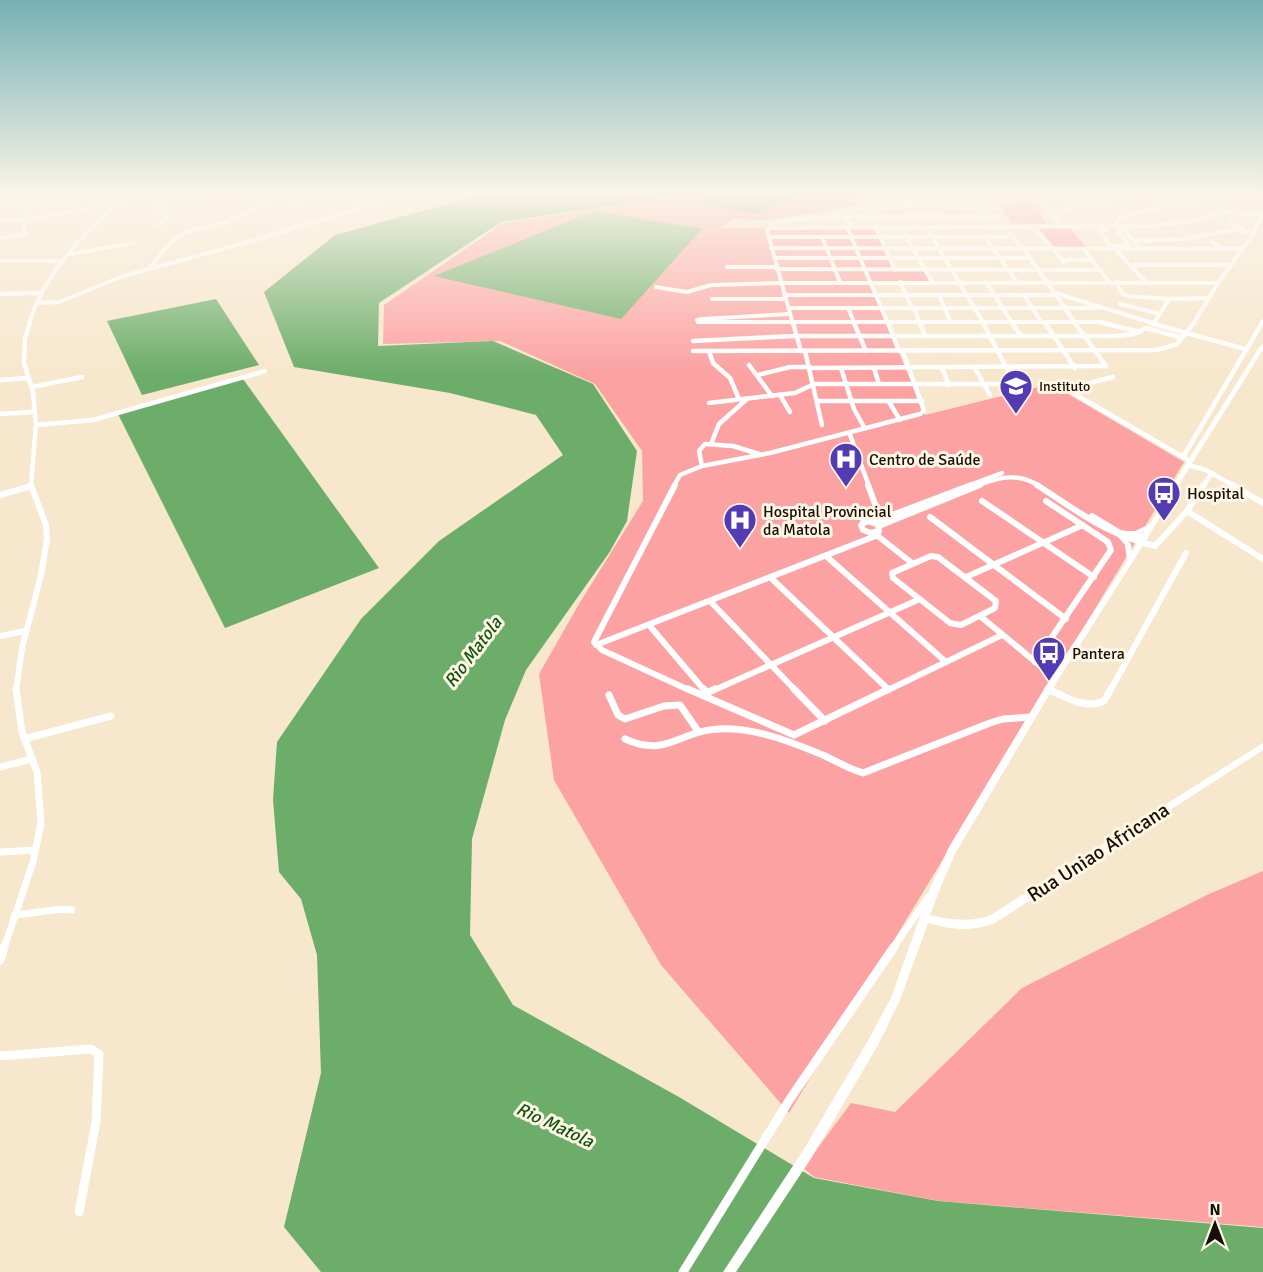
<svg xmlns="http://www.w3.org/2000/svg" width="1263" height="1272" viewBox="0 0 1263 1272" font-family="Signika,sans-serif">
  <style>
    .green { fill: #fca2a3 }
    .water { fill: #6cad69 }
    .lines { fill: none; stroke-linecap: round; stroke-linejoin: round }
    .minor-far4 { stroke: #fff; stroke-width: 4 }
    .minor-far3 { stroke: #fff; stroke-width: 4.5 }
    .minor-far2 { stroke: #fff; stroke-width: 6 }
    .minor-far1 { stroke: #fff; stroke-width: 7 }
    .minor { stroke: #fff; stroke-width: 9 }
    .major { fill: #fff; fill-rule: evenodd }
    .labels { text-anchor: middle; stroke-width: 6; stroke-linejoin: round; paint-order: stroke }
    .far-poi-label { font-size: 14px; fill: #161007; stroke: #fff6e6; text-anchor: start }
    .poi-label { font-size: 16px; fill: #161007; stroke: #fff6e6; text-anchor: start }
    .water-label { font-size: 18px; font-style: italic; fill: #115512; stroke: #fff6e6 }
    .near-street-label { font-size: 20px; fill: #161007; stroke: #fff6e6 }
  </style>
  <rect width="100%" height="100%" fill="#f7e7cd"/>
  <!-- green -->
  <g class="green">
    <path d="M682 195H854L848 198 857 205 768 220 733 219 720 228 874 227 896 269 924 270 929 281 870 283 925 415 1051 384 1184 462 789 1113 661 965 554 780 539 674 579 604 643 501 642 451 595 384 500 341 383 344 384 305 503 223Z"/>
    <path d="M1000 203 1034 204 1047 224 1011 223Z"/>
    <path d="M1039 228H1070L1086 247H1053Z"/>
    <path d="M1263 871V1227L939 1201 814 1177 803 1168 851 1103 895 1112 1022 988 1209 894Z"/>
  </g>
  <!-- water -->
  <g class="water">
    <path d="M474 195H682L501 222 379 303 378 346 493 341 593 384 637 451 627 521 609 553 526 670 505 720 472 839 470 935 513 1005 679 1097 814 1178 938 1201 1263 1228V1272H321L284 1227 321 1073 317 955 301 899 279 872 273 800 277 742 361 619 439 541 563 455 536 415 450 393 294 367 264 292 335 235 459 201Z"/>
    <path d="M715 195H797L755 214 699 202Z"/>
    <path d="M594 211 702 229 621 319 434 276Z"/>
    <path d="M216 299 259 365 142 395 107 321Z"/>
    <path d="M243 379 379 568 225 628 118 414Z"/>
  </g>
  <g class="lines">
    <!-- minor-far4 -->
    <g class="minor-far4">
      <path d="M0 195 17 196"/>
      <path d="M897 195 914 203"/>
      <path d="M1008 195 1014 201"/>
      <path d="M1036 195 1061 227"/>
      <path d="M1059 195 1061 197 1086 195"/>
      <path d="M1038 197H1061"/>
      <path d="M911 201 932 198H986"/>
      <path d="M16 203 102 197 159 199 198 195"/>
      <path d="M291 206 308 195"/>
      <path d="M0 207 18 196"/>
      <path d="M1050 213 1131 195"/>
      <path d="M0 220H24L115 204"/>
      <path d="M776 222 827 216H1000"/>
      <path d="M1230 222 1243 229"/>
      <path d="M158 225 169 218 159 214 165 208 163 205 166 198"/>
      <path d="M875 226 895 270"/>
      <path d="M1004 226 1030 258 1076 324"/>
      <path d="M847 227 888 324"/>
      <path d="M851 227 842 210 921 205 999 209"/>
      <path d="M901 227 932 282"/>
      <path d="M926 227 984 324"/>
      <path d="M1034 227 1062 260"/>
      <path d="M1118 227 1116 223 1119 218 1206 196 1232 195"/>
      <path d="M1120 227 1134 241"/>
      <path d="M1107 230H1100L1110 246H1130L1117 230"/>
      <path d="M768 237H1012"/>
      <path d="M822 237 840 282"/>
      <path d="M985 237 1017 282"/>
      <path d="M0 238 25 235 24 220 28 209 16 202 23 195"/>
      <path d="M1211 241 1223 249"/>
      <path d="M771 248 1242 249"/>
      <path d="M1084 249 1109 282"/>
      <path d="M1139 249 1134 241 1184 239 1234 230 1254 233"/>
      <path d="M1116 250 1146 282"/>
      <path d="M70 254 134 243"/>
      <path d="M775 258H1030"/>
      <path d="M0 261H63"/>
      <path d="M1064 263 1062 260H1091"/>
      <path d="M1130 265H1231"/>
      <path d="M150 267 173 240 185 232 224 223 270 202 256 195"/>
      <path d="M727 267H776"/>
      <path d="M777 269 1098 270"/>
      <path d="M900 282 912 308"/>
      <path d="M986 282 1013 324"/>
      <path d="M1116 282 1122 293 1127 296 1169 299 1209 298"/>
      <path d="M656 287 687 292 711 285 780 283H1218"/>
      <path d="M1055 293 1156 324"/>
      <path d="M0 294 41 293"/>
      <path d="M784 295H1056"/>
      <path d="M939 295 950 321"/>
      <path d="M1024 295 1041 322"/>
      <path d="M712 299H785"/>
      <path d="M38 303 59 302 123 276 256 240 352 210 391 195"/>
      <path d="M1120 304 1160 314"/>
      <path d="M788 308H1098"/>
      <path d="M848 308 855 324"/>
      <path d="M914 308 920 324"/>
      <path d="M698 322H1101L1109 324"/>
      <path d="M698 322 697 320 701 319 789 314"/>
      <path d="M1045 322 1046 324"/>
      <path d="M1154 323 1169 299"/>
      <path d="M29 324C44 271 88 230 127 195"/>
      <path d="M793 324 767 230 769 228 1151 226 1192 221 1227 211 1262 216"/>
      <path d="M1193 324 1218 283 1254 233 1263 212"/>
      <path d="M1261 324 1263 321"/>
    </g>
    <!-- minor-far3 -->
    <g class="minor-far3">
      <path d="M30 323 25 338 24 363 33 393 36 424 31 486"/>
      <path d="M793 323 801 351"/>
      <path d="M854 323 866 351"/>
      <path d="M888 323 899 351"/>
      <path d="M920 323 925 336"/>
      <path d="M1012 323 1021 336"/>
      <path d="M1045 323 1075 368"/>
      <path d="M1075 323 1106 366"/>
      <path d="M1103 323 1140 332"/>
      <path d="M1150 323 1245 349"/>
      <path d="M693 341 795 336H1118L1134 334 1146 328 1182 338"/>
      <path d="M693 351 1157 350 1177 344 1194 323"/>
      <path d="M709 351 713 363 730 378 739 399"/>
      <path d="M805 351 822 425"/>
      <path d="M749 365 772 396"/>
      <path d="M810 368 1106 366"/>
      <path d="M841 368 854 409 864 427"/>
      <path d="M874 368 879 384"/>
      <path d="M942 368 949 385"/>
      <path d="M975 368 990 395"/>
      <path d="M758 375 790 367H810"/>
      <path d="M1113 377 1066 389 1190 461"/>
      <path d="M0 380 28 378"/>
      <path d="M32 387 82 377"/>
      <path d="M780 395 790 412"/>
      <path d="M817 401H922"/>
      <path d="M889 402 900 420"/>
      <path d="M709 403 795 393 814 384H1015L983 323"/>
      <path d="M0 414 33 412"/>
      <path d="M36 425 93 420 265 371"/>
      <path d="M849 432 869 486"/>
      <path d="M711 444 719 424 747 399"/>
      <path d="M1183 457 1262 323"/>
      <path d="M1188 465 1206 470 1234 486"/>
      <path d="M702 466 699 451 705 444 733 446 759 454"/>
      <path d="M674 486 680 475 702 466 770 453 920 414 924 411 903 352"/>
      <path d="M967 486 1002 473"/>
      <path d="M977 486C999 477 1018 472 1039 486"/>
      <path d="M1203 486 1212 473"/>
    </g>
    <!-- minor-far2 -->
    <g class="minor-far2">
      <path d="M675 485 594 642 602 650 691 691"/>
      <path d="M1037 485C1079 512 1105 534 1155 546L1187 511 1204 485"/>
      <path d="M1232 485 1263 503"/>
      <path d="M0 495 31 486"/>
      <path d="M982 501 1094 577"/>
      <path d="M1187 511 1263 559"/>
      <path d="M1092 516 1120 533 1145 537"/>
      <path d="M930 517 1066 619"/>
      <path d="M867 521 878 524 879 531 871 533 863 530 861 525Z"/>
      <path d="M864 522 862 517 878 512 868 485"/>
      <path d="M874 522 971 485"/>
      <path d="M879 526 980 485"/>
      <path d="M874 533 912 563"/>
      <path d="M826 556 946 662"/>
      <path d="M931 556 938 557 996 601 995 608 961 625 950 623 893 578 892 573Z"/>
      <path d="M966 577 1083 525"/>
      <path d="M771 578 889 690"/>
      <path d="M710 601 796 691"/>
      <path d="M980 616 1055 678"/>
      <path d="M649 625 705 691"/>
      <path d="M0 636 25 631"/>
      <path d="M596 645 878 535"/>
      <path d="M1035 662 1111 550 1108 542 1046 501"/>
      <path d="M1048 689 1052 691"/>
      <path d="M16 691 22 648 41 575 47 539 46 525 31 485"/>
      <path d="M712 691 920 599"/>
      <path d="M886 691 1002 635"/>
      <path d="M1110 691 1186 553"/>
    </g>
    <!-- minor-far1 -->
    <g class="minor-far1">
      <path d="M688 689 794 735 889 689"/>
      <path d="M704 689 707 693"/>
      <path d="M794 689 825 721"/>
      <path d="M1048 689C1066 697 1085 710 1104 701L1111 689"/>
      <path d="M609 695 618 715 625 719 664 706 680 705 698 731"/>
      <path d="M702 695 715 689"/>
      <path d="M24 739 111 716"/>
      <path d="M625 739C667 758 679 731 718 729 754 727 792 742 825 756 838 762 849 769 863 773L990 723 1003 719 1031 717"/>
      <path d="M0 767 32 759"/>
      <path d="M0 852 35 850"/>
      <path d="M15 915 62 909 72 910"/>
      <path d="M4 948 33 862 41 823 37 772 22 732 16 689"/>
      <path d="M893 948 929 896"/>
    </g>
    <!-- minor -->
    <g class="minor">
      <path d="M0 960 4 947"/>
      <path d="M0 1056 91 1049 99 1054 96 1122 79 1212"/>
      <path d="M683 1272 790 1099 894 947"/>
    </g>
    <!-- major -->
    <path class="major" d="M1263 344V350L1191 465 1144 544 1058 680 956 852 941 886 930 915C951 920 969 922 989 916L1263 743V750L995 923C970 932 953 930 928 923L900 1000 878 1045 812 1157 736 1272H723L804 1149 870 1037 891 998 931 886 949 847 1052 676 1127 561 1125 545 1118 537 1120 535 1117 533 1120 531H1135L1150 524 1185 465 1260 346ZM1145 531 1132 552 1131 544 1122 535H1136Z"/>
  </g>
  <!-- sky -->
  <linearGradient id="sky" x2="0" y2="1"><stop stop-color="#76b1b5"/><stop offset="0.52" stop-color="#fbf4e8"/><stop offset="1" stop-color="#fbf4e8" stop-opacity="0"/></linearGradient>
  <rect width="1263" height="373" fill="url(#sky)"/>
  <!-- icons -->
  <defs>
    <g id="school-pin" transform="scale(1.725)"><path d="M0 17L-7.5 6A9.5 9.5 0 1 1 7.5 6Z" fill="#533bb3" stroke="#fff6e6"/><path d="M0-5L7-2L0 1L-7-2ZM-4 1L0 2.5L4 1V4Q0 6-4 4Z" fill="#fff"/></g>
    <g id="hospital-pin" transform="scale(1.725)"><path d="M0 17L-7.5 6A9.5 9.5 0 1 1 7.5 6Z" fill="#533bb3" stroke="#fff6e6"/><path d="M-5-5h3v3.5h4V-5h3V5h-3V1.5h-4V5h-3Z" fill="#fff"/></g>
    <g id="bus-pin" transform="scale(1.725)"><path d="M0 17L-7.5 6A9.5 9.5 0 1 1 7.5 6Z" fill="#533bb3" stroke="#fff6e6"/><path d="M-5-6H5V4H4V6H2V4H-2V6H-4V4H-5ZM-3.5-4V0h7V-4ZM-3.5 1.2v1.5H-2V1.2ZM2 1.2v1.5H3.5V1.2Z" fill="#fff"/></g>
  </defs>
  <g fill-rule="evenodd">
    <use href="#school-pin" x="1016" y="386"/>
    <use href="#hospital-pin" x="846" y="459"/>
    <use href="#bus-pin" x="1164" y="493"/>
    <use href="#hospital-pin" x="740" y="520"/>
    <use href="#bus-pin" x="1049" y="653"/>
  </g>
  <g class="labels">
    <!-- far-poi labels -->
    <g class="far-poi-label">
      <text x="1039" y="391">Instituto</text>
    </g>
    <!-- poi labels -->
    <g class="poi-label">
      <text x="869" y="465">Centro de Saúde</text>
      <text x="1187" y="499">Hospital</text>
      <text x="763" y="517">Hospital Provincial<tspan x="763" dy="18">da Matola</tspan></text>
      <text x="1072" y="659">Pantera</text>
    </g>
    <!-- water labels -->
    <g class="water-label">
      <text transform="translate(473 652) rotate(-53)" y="6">Rio Matola</text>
      <text transform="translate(555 1125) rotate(25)" y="6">Rio Matola</text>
    </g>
    <!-- near-street labels -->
    <g class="near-street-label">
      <text transform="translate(1098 852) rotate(-33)" y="7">Rua Uniao Africana</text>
    </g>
  </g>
  <!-- north arrow -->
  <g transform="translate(1215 1224)" stroke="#fff6e6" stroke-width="4.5" paint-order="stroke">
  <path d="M0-4.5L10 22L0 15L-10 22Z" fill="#161007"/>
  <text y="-9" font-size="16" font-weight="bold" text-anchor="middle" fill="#161007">N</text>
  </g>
</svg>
